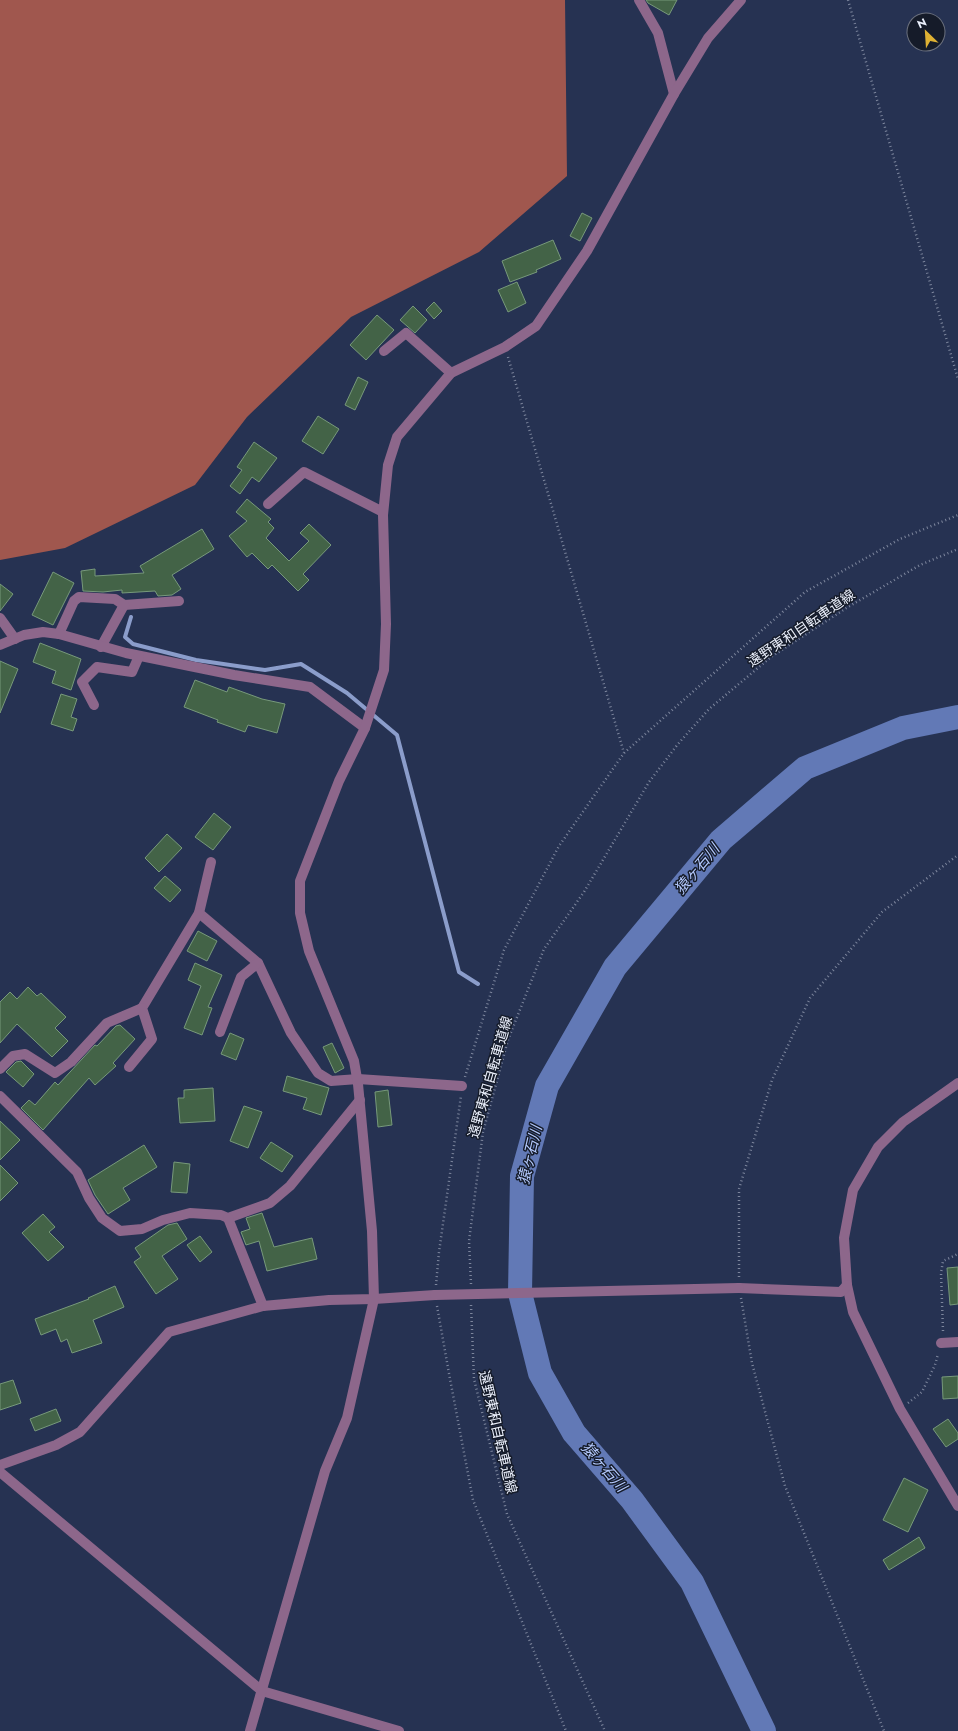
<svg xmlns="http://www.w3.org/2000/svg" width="958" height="1731" viewBox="0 0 958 1731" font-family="Jost,'Noto Sans JP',sans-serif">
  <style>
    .forest { fill: #a0574e }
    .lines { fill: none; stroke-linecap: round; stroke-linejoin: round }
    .stream { stroke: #8b9dcb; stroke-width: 4 }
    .river { stroke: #6279b6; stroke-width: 24 }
    .building { fill: #436347; stroke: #77997b }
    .path { stroke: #7d869d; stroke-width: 2.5; stroke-dasharray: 1 3; stroke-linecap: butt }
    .minor { stroke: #8d678b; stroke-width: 10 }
    .minor-bridge { stroke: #8d678b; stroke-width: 10 }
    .labels { text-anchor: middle; stroke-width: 3; stroke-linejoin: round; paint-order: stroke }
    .street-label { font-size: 14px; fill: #ebf0fc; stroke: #151b29 }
    .water-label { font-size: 15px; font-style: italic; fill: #b5cafe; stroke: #151b29 }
  </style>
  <rect width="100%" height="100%" fill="#263252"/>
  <!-- forest -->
  <path class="forest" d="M0 0H565L567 176 479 252 351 317 247 417 195 485 65 548 0 560Z"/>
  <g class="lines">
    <!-- stream -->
    <path class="stream" d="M131 617 125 637 133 644 196 660 265 670 301 664 347 693 397 735 459 972 478 984"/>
    <!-- river -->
    <path class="river" d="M764 1731 692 1582 632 1500 574 1433 540 1373 520 1293 522 1176 547 1086 615 967 721 840 805 768 903 728 958 717"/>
  </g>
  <!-- building -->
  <g class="building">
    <path d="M646 0H677L669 15 648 3Z"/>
    <path d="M582 213 592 218 580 241 570 236Z"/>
    <path d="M553 240 561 259 536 270 537 272 510 282 502 261Z"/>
    <path d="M517 282 526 303 508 312 498 290Z"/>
    <path d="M434 302 442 311 434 319 426 310Z"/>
    <path d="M413 306 427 320 415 333 400 320Z"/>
    <path d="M377 315 394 330 366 360 350 345Z"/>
    <path d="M358 377 368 382 355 410 345 405Z"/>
    <path d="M318 416 339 429 323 454 302 441Z"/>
    <path d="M254 442 277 458 259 482 252 477 240 494 230 486 242 470 237 467Z"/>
    <path d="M247 499 271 519 268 522 274 528 266 538 289 561 309 541 300 533 309 524 331 545 303 574 309 580 298 591 272 565 268 569 252 553 247 557 229 536 247 521 236 512Z"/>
    <path d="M202 529 214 549 172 575 181 589 172 595 158 596 155 591 122 593V590L103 592 83 591 81 571 95 569V576L144 573 140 566Z"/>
    <path d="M53 572 74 583 53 625 32 615Z"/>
    <path d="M0 584 13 594 0 611Z"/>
    <path d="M40 643 81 659 71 690 52 683 56 671 33 662Z"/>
    <path d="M0 661 18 669 0 713Z"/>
    <path d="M195 680 227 692 229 687 262 699 285 704 277 733 248 725 245 732 217 722 218 720 184 707Z"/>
    <path d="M61 694 77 699 71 717 77 719 73 731 51 724Z"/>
    <path d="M214 813 231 827 213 850 195 837Z"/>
    <path d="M167 834 182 848 159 872 145 858Z"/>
    <path d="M165 876 181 890 170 902 154 888Z"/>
    <path d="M198 931 217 941 207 961 187 951Z"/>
    <path d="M195 963 222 975 208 1007 212 1008 202 1035 184 1028 201 986 188 980Z"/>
    <path d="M28 987 37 996 41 993 66 1017 55 1028 68 1041 52 1057 17 1024 0 1043V1002L10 992 17 999Z"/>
    <path d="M120 1025 135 1039 113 1063 116 1066 95 1085 89 1078 43 1130 21 1108 29 1100 35 1105 55 1082 58 1085 95 1045 97 1046 116 1026Z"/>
    <path d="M230 1033 244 1039 236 1060 221 1054Z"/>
    <path d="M332 1043 344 1068 335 1073 323 1047Z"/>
    <path d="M21 1061 34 1074 23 1087 6 1072 16 1062Z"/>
    <path d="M287 1076 329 1088 321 1115 303 1109 307 1098 283 1091Z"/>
    <path d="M213 1088 215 1121 180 1123 178 1098H184V1090Z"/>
    <path d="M388 1090 392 1125 378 1127 375 1092Z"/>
    <path d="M244 1106 262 1112 248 1148 230 1141Z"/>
    <path d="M0 1121 20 1140 0 1160Z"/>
    <path d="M271 1142 293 1156 282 1172 260 1158Z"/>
    <path d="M144 1145 157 1167 123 1188 130 1200 108 1214 95 1195 88 1180Z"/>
    <path d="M174 1162 190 1164 187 1193 171 1192Z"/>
    <path d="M0 1165 18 1183 0 1201Z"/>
    <path d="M262 1213 274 1247 312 1238 317 1259 267 1271 259 1241 246 1245 241 1232 250 1229 246 1218Z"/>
    <path d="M43 1214 55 1227 49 1232 64 1247 48 1261 22 1233Z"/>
    <path d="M177 1223 187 1239 162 1256 178 1279 156 1294 134 1262 141 1257 135 1248 168 1225Z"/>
    <path d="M200 1236 212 1252 200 1262 187 1245Z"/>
    <path d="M958 1267V1304L950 1305 947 1268Z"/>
    <path d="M115 1286 124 1307 93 1320 102 1343 72 1353 67 1339 61 1342 56 1329 41 1335 35 1319 89 1299 88 1298Z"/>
    <path d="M958 1376V1398L943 1399 942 1377Z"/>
    <path d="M13 1380 21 1403 0 1410V1384Z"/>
    <path d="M56 1409 61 1421 35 1431 30 1419Z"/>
    <path d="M948 1419 958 1433V1439L946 1447 933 1429Z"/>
    <path d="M904 1478 928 1490 908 1532 883 1520Z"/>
    <path d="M919 1537 925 1548 889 1570 883 1560Z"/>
  </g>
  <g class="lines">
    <!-- path -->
    <g class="path">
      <path d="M848 0 958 379"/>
      <path d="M508 357 624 753"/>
      <path d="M465 1077 504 950 559 846 624 753 805 592 900 539 958 515"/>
      <path d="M739 1277V1189L772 1080 810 998 882 912 958 855"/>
      <path d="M471 1284 469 1241 483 1132 508 1040 544 949 584 892 649 782 678 744 709 709 771 657 848 607 920 565 958 549"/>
      <path d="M436 1285 439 1252 461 1096"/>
      <path d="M741 1298 752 1363 785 1486 884 1731"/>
      <path d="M471 1305 474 1379 507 1514 605 1731"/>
      <path d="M437 1306 450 1379 473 1500 566 1731"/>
      <path d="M943 1331 941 1273 943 1261 958 1254"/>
      <path d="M908 1403 922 1392 935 1365 938 1354"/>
    </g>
    <!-- minor -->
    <g class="minor">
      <path d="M639 0 658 33 674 94"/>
      <path d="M384 351 406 333 451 373"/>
      <path d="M268 504 304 472 383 512"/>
      <path d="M124 605 179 601"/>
      <path d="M0 618 15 639"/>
      <path d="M59 634 74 601 79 597 115 599 124 605 101 647"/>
      <path d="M0 645 24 635 43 632 59 634 126 653 234 675 310 687 365 728"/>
      <path d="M94 705 82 682 97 667 132 672 139 656"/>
      <path d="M211 862 199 913 258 963 291 1033 318 1073 331 1081 358 1079 462 1086"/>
      <path d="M220 1032 241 977 258 963"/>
      <path d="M129 1067 152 1039 142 1008 199 913"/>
      <path d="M0 1069 13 1056 25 1054 55 1073 71 1062 107 1023 142 1008"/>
      <path d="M958 1083 903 1122 878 1147 853 1190 844 1238 847 1285 853 1312 900 1409 958 1506"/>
      <path d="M0 1096 77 1172 89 1198 102 1218 120 1231 142 1229 163 1220 190 1213 221 1215 228 1218 270 1203 290 1186 360 1100"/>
      <path d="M228 1218 263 1306"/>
      <path d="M739 1288 841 1292 847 1285"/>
      <path d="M941 1343 958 1342"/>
      <path d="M0 1465 56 1445 80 1432 169 1332 263 1306 329 1300 374 1299 435 1295"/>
      <path d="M0 1472 262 1691 399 1731"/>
      <path d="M250 1731 325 1471 347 1418 374 1299 372 1231 358 1084 354 1061 309 951 300 913V881L339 781 365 728 384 670 386 624 383 515 388 465 397 437 451 373 505 347 536 326 587 251 674 94 708 38 741 0"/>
    </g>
    <!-- minor-bridge -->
    <path class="minor-bridge" d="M435 1295 739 1288"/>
  </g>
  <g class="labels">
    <!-- street labels -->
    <g class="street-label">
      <text transform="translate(801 628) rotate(-34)" y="5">遠野東和自転車道線</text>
      <text transform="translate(490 1077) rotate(-74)" y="5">遠野東和自転車道線</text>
      <text transform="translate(498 1432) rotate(77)" y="5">遠野東和自転車道線</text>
    </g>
    <!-- water labels -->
    <g class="water-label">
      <text transform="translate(697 869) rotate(-50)" y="5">猿ヶ石川</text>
      <text transform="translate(530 1155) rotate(-77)" y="5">猿ヶ石川</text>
      <text transform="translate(604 1467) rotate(49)" y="5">猿ヶ石川</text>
    </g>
  </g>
  <!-- north arrow -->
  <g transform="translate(926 32) rotate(335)"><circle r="19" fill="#151b29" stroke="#6b707d"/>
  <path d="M0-3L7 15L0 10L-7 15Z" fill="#deb133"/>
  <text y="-6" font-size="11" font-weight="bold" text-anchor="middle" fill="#ebf0fc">N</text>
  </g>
</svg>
